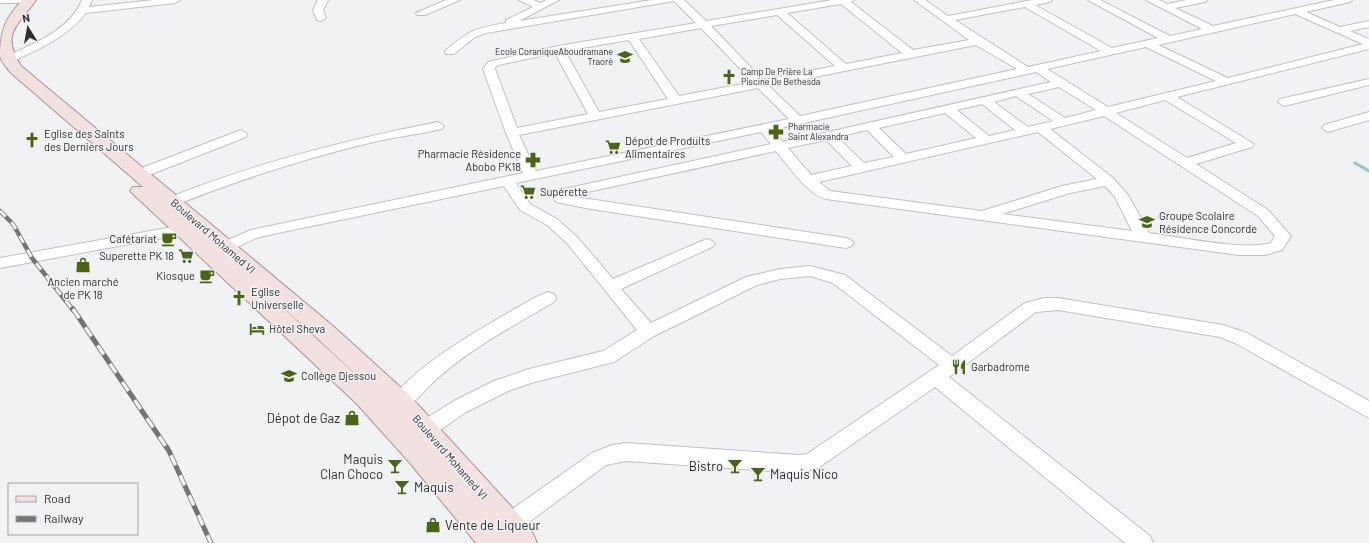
<svg xmlns="http://www.w3.org/2000/svg" width="1369" height="543" viewBox="0 0 1369 543" font-family="Barlow,sans-serif">
  <style>
    .lines { fill: none; stroke-linecap: round; stroke-linejoin: round }
    .stream { stroke: #93c4c7; stroke-width: 3 }
    .minor-casing { stroke: #bfbfc1; stroke-width: 2 }
    .major-casing { stroke: #a89494; stroke-width: 2 }
    .minor { fill: #fff; fill-rule: evenodd }
    .major { fill: #f3e0e0; fill-rule: evenodd }
    .rail-far1-casing { stroke: #747475; stroke-width: 4.5 }
    .rail-casing { stroke: #747475; stroke-width: 5 }
    .rail-far1 { stroke: #f1f2f4; stroke-width: 3; stroke-dasharray: 8; stroke-linecap: butt }
    .rail { stroke: #f1f2f4; stroke-width: 3.5; stroke-dasharray: 11; stroke-linecap: butt }
    .labels { text-anchor: middle; stroke-width: 3; stroke-linejoin: round; paint-order: stroke }
    .far-poi-label { font-size: 9px; fill: #2d2d2d; stroke: #f1f2f4; text-anchor: start }
    .poi-label { font-size: 11px; fill: #2d2d2d; stroke: #f1f2f4; text-anchor: start }
    .street-label { font-size: 11px; fill: #2d2d2d; stroke: #f1f2f4 }
    .near-poi-label { font-size: 13px; fill: #2d2d2d; stroke: #f1f2f4; text-anchor: end }
  </style>
  <rect width="100%" height="100%" fill="#f1f2f4"/>
  <g class="lines">
    <!-- stream -->
    <path class="stream" d="M1355 163 1369 171"/>
    <!-- minor casing -->
    <g class="minor-casing">
      <g id="minor">
        <path d="M0 0H26L21 3H0Z"/>
        <path d="M82 0H92L89 7 153 0H180L175 3 86 13C68 36 40 49 13 61H5L3 59 5 57C33 44 70 30 82 0Z"/>
        <path d="M318 0H328L323 10 326 18 321 21 317 20 313 10Z"/>
        <path d="M446 0H460L425 15H417L416 13Z"/>
        <path d="M519 0H533L541 3 546 0H559L519 21 652 0H684L706 21 832 0H854L851 2 913 50 969 40 914 0H925L948 16 1032 0H1052L1050 2 1035 5 1112 48 1158 38 1088 0H1100L1170 36 1202 29 1146 0H1159L1167 4 1187 0H1207L1205 2 1175 8 1213 26 1334 0H1352L1350 2 1306 12 1340 27 1369 21V27L1350 31 1369 39V49L1177 97 1254 144 1252 147 1196 164 1268 210 1288 233 1291 236 1282 250 1265 255H1239L826 199C808 195 788 165 776 151L569 196 846 238 851 240 854 243 851 246 846 248 591 209 556 202 552 196 554 193 564 189 771 144 761 132 516 183 530 204 557 219 577 237 613 279 702 241 707 239 712 241 715 244 712 247 621 289 651 323 746 277 780 269 810 266 845 275 952 356 1025 303 1044 298H1058L1223 325 1247 333 1369 401V418L1235 343 1220 337 1058 310 1036 312 949 377 1150 536 1153 543H1125L935 387 818 468 799 473 626 461 606 465 517 531 509 534 501 531 498 524 501 517 592 453 612 445 626 443 799 455 807 454 939 365 833 283 810 276 780 279 757 285 715 306 654 336 614 362 531 383 508 391 466 412 433 435 426 437 419 435 416 429 419 423 452 402 494 381 529 369 603 351 637 330 567 243 547 225 520 210 504 186 278 233 256 238 219 256 214 257 209 256 206 252 209 248 251 230 523 173 506 133 483 69 488 62 558 46 696 23 674 1 486 33 475 37 454 54H446L445 52 446 50C470 30 475 28 506 23V20L533 7ZM841 4 902 53 846 64 787 13ZM1025 7 1101 51 1028 67 955 20ZM1295 14 1363 44 1228 78 1158 45ZM777 15 835 66 763 80 711 26ZM701 28 753 82 679 96 639 39ZM629 40 668 99 599 112 565 51ZM976 45 1017 69 800 116 769 86ZM1146 47 1216 81 1108 107 1047 69ZM555 53 588 114 517 128 495 69 496 66 503 64ZM1036 72 1051 82 783 142 772 130ZM1059 87 1096 110 1065 118 1028 94ZM758 88 789 119 536 171 519 135ZM1016 96 1053 121 1028 127 994 102ZM1165 100 1236 143 1187 158 1116 113ZM982 104 1015 130 989 136 957 110ZM945 113 976 138 906 154 879 128ZM1104 116 1258 216 1275 236 1271 243C1245 251 1179 237 1149 233L1128 195 1113 178 1050 129ZM867 130 894 157 864 163 837 137ZM1038 132 1097 179 1062 186 982 211 830 191 819 182ZM826 140 852 166 811 175 788 148ZM1105 186 1115 197 1132 231 1002 214 1070 193Z"/>
        <path d="M1369 79V85L1284 106 1278 102 1280 99Z"/>
        <path d="M1369 112V120L1328 132 1322 128 1324 125Z"/>
        <path d="M438 122 444 126 442 129C420 134 396 137 373 142 307 158 241 179 178 204H168L166 201 168 198C255 163 346 140 438 122Z"/>
        <path d="M241 130 247 134 246 137 144 177H134L132 174 134 171Z"/>
        <path d="M195 223 200 225 202 228 200 231 0 268V258Z"/>
        <path d="M548 292 554 294 556 298 554 302C515 325 473 347 439 377 431 383 413 405 406 408 401 410 399 409 394 407L391 402C409 369 480 329 513 310 524 304 536 296 548 292Z"/>
      </g>
    </g>
    <!-- major casing -->
    <g class="major-casing">
      <path id="major" d="M23 0H36C18 26 0 33 21 66L333 326 409 395 519 515 533 534 537 543H476L410 463 357 404 130 191 133 187H143L10 72C7 68 1 61 0 56 0 31 6 16 23 0ZM272 298 317 338 368 386Z"/>
    </g>
    <!-- minor -->
    <use href="#minor" class="minor"/>
    <!-- major -->
    <use href="#major" class="major"/>
    <!-- rail-far1 casing -->
    <g class="rail-far1-casing">
      <path id="rail-far1" d="M0 211 13 224 32 258 73 310"/>
    </g>
    <!-- rail casing -->
    <g class="rail-casing">
      <path id="rail" d="M73 309 169 451 211 543"/>
    </g>
    <!-- rail-far1 -->
    <use href="#rail-far1" class="rail-far1"/>
    <!-- rail -->
    <use href="#rail" class="rail"/>
  </g>
  <!-- icons -->
  <defs>
    <g id="school-bare" transform="scale(1.2)"><path d="M0-5L7-2L0 1L-7-2ZM-4 1L0 2.5L4 1V4Q0 6-4 4Z" fill="#4c6413" stroke="#f1f2f4" stroke-width="2.5" paint-order="stroke"/></g>
    <g id="church-bare" transform="scale(1.2)"><path d="M-1.2-6h2.4v3.5h3.3v2.4h-3.3V6h-2.4V-.1h-3.3v-2.4h3.3Z" fill="#4c6413" stroke="#f1f2f4" stroke-width="2.5" paint-order="stroke"/></g>
    <g id="pharmacy-bare" transform="scale(1.2)"><path d="M-2-6h4v4h4v4h-4v4h-4v-4h-4v-4h4Z" fill="#4c6413" stroke="#f1f2f4" stroke-width="2.5" paint-order="stroke"/></g>
    <g id="supermarket-bare" transform="scale(1.2)"><path d="M-6-5.5h2.5l.6 2H6L4.5 2H-2.5L-4.4-4H-6ZM-1.5 3.2a1.3 1.3 0 1 0 .1 0ZM3 3.2a1.3 1.3 0 1 0 .1 0Z" fill="#4c6413" stroke="#f1f2f4" stroke-width="2.5" paint-order="stroke"/></g>
    <g id="cafe-bare" transform="scale(1.2)"><path d="M-5.5-4.5H6V0H3Q3 3.5 0 3.5H-2.5Q-5.5 3.5-5.5 0ZM3-3.2v2h1.7v-2ZM-6 4.5H4V6H-6Z" fill="#4c6413" stroke="#f1f2f4" stroke-width="2.5" paint-order="stroke"/></g>
    <g id="shop-bare" transform="scale(1.2)"><path d="M-5-2.5h2.3a2.7 3.5 0 0 1 5.4 0H5L5.5 6h-11ZM-1.5-2.5h3a1.5 2.3 0 0 0-3 0Z" fill="#4c6413" stroke="#f1f2f4" stroke-width="2.5" paint-order="stroke"/></g>
    <g id="hotel-bare" transform="scale(1.2)"><path d="M-6-4.5h1.5V1H6V5H4.5V3h-9V5H-6ZM-4 0a1.8 1.8 0 1 1 3.6 0ZM.5 0V-2.5h3Q6-2.5 6 0Z" fill="#4c6413" stroke="#f1f2f4" stroke-width="2.5" paint-order="stroke"/></g>
    <g id="restaurant-bare" transform="scale(1.2)"><path d="M-5-6h1v4h1v-4h1v4h1v-4h1v5L-1.5 .5V6h-2V.5L-5-1ZM5-6V6H3V1.5H1.5Q1.5-4 5-6Z" fill="#4c6413" stroke="#f1f2f4" stroke-width="2.5" paint-order="stroke"/></g>
    <g id="bar-bare" transform="scale(1.2)"><path d="M-6-5H6L.8 .8V4.5H3.5V6h-7V4.5H-.8V.8Z" fill="#4c6413" stroke="#f1f2f4" stroke-width="2.5" paint-order="stroke"/></g>
  </defs>
  <g fill-rule="evenodd">
    <use href="#school-bare" x="625" y="57"/>
    <use href="#church-bare" x="729" y="77"/>
    <use href="#pharmacy-bare" x="776" y="132"/>
    <use href="#church-bare" x="32" y="140"/>
    <use href="#supermarket-bare" x="613" y="147"/>
    <use href="#pharmacy-bare" x="533" y="160"/>
    <use href="#supermarket-bare" x="528" y="192"/>
    <use href="#school-bare" x="1147" y="222"/>
    <use href="#cafe-bare" x="169" y="239"/>
    <use href="#supermarket-bare" x="186" y="256"/>
    <use href="#shop-bare" x="83" y="265"/>
    <use href="#cafe-bare" x="207" y="276"/>
    <use href="#church-bare" x="239" y="298"/>
    <use href="#hotel-bare" x="257" y="329"/>
    <use href="#restaurant-bare" x="959" y="367"/>
    <use href="#school-bare" x="289" y="376"/>
    <use href="#shop-bare" x="352" y="418"/>
    <use href="#bar-bare" x="395" y="466"/>
    <use href="#bar-bare" x="735" y="466"/>
    <use href="#bar-bare" x="758" y="474"/>
    <use href="#bar-bare" x="402" y="487"/>
    <use href="#shop-bare" x="433" y="525"/>
  </g>
  <g class="labels">
    <!-- far-poi labels -->
    <g class="far-poi-label">
      <text x="613" y="55" text-anchor="end">Ecole CoraniqueAboudramane<tspan x="613" dy="10">Traoré</tspan></text>
      <text x="741" y="75">Camp De Prière La<tspan x="741" dy="10">Piscine De Bethesda</tspan></text>
      <text x="788" y="130">Pharmacie<tspan x="788" dy="10">Saint Alexandra</tspan></text>
    </g>
    <!-- poi labels -->
    <g class="poi-label">
      <text x="44" y="138">Eglise des Saints<tspan x="44" dy="13">des Derniers Jours</tspan></text>
      <text x="625" y="145">Dépot de Produits<tspan x="625" dy="13">Alimentaires</tspan></text>
      <text x="521" y="158" text-anchor="end">Pharmacie Résidence<tspan x="521" dy="13">Abobo PK18</tspan></text>
      <text x="540" y="196">Supérette</text>
      <text x="1159" y="220">Groupe Scolaire<tspan x="1159" dy="13">Résidence Concorde</tspan></text>
      <text x="157" y="243" text-anchor="end">Cafétariat</text>
      <text x="174" y="260" text-anchor="end">Superette PK 18</text>
      <text x="195" y="280" text-anchor="end">Kiosque</text>
      <text x="83" y="286" text-anchor="middle">Ancien marché<tspan x="83" dy="13">de PK 18</tspan></text>
      <text x="251" y="296">Eglise<tspan x="251" dy="13">Universelle</tspan></text>
      <text x="269" y="333">Hôtel Sheva</text>
      <text x="971" y="371">Garbadrome</text>
      <text x="301" y="380">Collège Djessou</text>
    </g>
    <!-- street labels -->
    <g class="street-label">
      <text transform="translate(213 236) rotate(41)" y="4">Boulevard Mohamed VI</text>
      <text transform="translate(450 457) rotate(49)" y="4">Boulevard Mohamed VI</text>
    </g>
    <!-- near-poi labels -->
    <g class="near-poi-label">
      <text x="340" y="423">Dépot de Gaz</text>
      <text x="383" y="464">Maquis<tspan x="383" dy="15">Clan Choco</tspan></text>
      <text x="723" y="471">Bistro</text>
      <text x="770" y="479" text-anchor="start">Maquis Nico</text>
      <text x="414" y="492" text-anchor="start">Maquis</text>
      <text x="445" y="530" text-anchor="start">Vente de Liqueur</text>
    </g>
  </g>
  <!-- legend -->
  <rect x="8" y="483" width="130" height="52" fill="#f1f2f4" stroke="#a3a3a4"/>
  <rect x="16" y="496" width="20" height="6" fill="#f3e0e0" stroke="#a3a3a4"/>
  <text x="44" y="503" font-size="12" fill="#2d2d2d">Road</text>
  <rect x="16" y="516" width="20" height="6" fill="#747475" stroke="#a3a3a4"/>
  <text x="44" y="523" font-size="12" fill="#2d2d2d">Railway</text>
  <!-- north arrow -->
  <g transform="translate(28 28) rotate(349)" stroke="#f1f2f4" stroke-width="3" paint-order="stroke">
  <path d="M0-3L7 15L0 10L-7 15Z" fill="#2d2d2d"/>
  <text y="-6" font-size="11" font-weight="bold" text-anchor="middle" fill="#2d2d2d">N</text>
  </g>
</svg>
